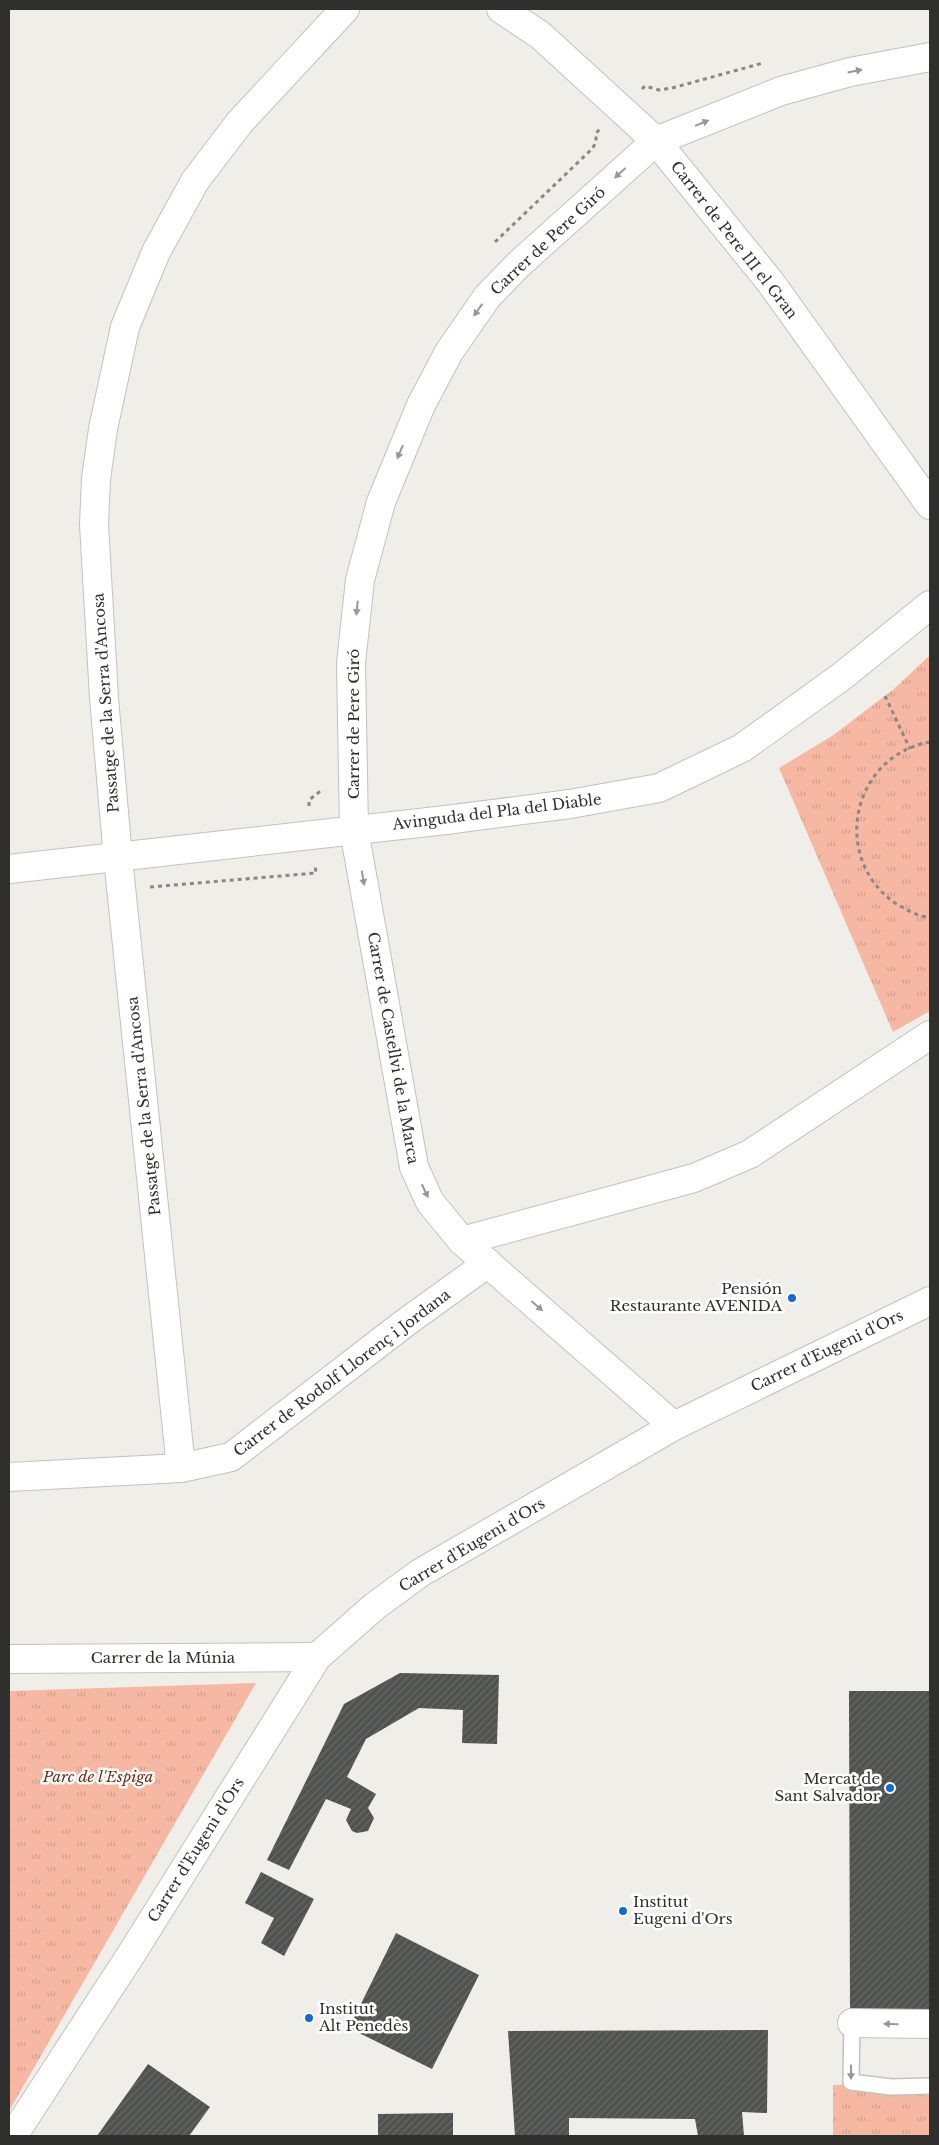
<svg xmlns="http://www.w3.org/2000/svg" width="939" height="2145" viewBox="0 0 939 2145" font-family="'Libre Baskerville',serif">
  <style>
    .park { fill: url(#park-tufts) }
    .building { fill: url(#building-hatch) }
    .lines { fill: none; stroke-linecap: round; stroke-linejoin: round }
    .service-casing { stroke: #c2c2bd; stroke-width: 18 }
    .minor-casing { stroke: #c2c2bd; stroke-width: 30 }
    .tertiary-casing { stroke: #c2c2bd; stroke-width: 30 }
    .path { stroke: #898885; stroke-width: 3; stroke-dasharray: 4 4; stroke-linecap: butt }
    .service { stroke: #fff; stroke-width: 15 }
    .minor { stroke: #fff; stroke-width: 28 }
    .tertiary { stroke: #fff; stroke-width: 28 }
    .oneway { fill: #979796 }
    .poi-dot { fill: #126bd5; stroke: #fff; stroke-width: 2 }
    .labels { text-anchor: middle; stroke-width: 5; stroke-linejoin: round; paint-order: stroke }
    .street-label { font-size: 15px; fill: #2f2f2d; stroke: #fff }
    .poi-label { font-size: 15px; fill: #2f2f2d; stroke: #fff; text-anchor: end }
    .park-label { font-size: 15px; font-style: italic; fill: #712a0f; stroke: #fff }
  </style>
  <defs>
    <pattern id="park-tufts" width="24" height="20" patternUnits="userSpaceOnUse" patternTransform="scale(1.25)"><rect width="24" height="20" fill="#f6b8a3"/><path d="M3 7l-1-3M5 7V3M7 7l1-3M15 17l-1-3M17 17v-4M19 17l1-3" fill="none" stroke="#d39e8d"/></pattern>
    <pattern id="building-hatch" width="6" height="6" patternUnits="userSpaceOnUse" patternTransform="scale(1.25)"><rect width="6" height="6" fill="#50524f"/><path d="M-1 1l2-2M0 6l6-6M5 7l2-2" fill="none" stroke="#676866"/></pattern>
  </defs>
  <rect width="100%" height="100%" fill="#efeee9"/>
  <!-- park -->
  <g class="park">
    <path d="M930 655V1011L893 1032 779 768 832 736 894 689Z"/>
    <path d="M256 1683 9 2111V1691Z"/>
    <path d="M930 2084V2136H833V2085Z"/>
  </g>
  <!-- building -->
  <g class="building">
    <path d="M400 1673 499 1675 497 1744 462 1743 463 1710 419 1708 366 1739 347 1777 376 1794 368 1808 374 1818 368 1831 357 1833 352 1831 346 1820 351 1809 326 1799 289 1870 267 1860 344 1704Z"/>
    <path d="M849 1691H930V2010H850Z"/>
    <path d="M261 1872 314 1899 284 1956 261 1943 274 1918 245 1903Z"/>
    <path d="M396 1933 479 1975 432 2069 349 2028Z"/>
    <path d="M768 2030 767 2113 742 2112 744 2136H698L695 2119 569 2118V2136H515L508 2031Z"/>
    <path d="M148 2064 210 2107 189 2136H97Z"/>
    <path d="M453 2113V2136H378V2114Z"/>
  </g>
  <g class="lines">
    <!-- service casing -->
    <g class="service-casing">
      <path id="service" d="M852 2023 851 2082 891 2087 930 2086"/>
    </g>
    <!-- minor casing -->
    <g class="minor-casing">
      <g id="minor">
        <path d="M501 9 540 35 656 141 771 283 930 505"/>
        <path d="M462 1241 694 1178 750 1154 930 1035"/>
        <path d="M674 1426 462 1241 430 1202 414 1167 354 830 351 663 360 580 381 502 421 405 449 352 487 297 518 265 656 141 781 91 850 72 930 57"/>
        <path d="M181 1468 118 858 104 698 94 524 96 479 103 429 125 327 156 252 195 181 240 122 345 9"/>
        <path d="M9 1477 181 1468 231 1457 405 1323 488 1263"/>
        <path d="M9 1659 317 1657"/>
        <path d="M852 2023 930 2024"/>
        <path d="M13 2136 132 1953 317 1657 375 1606 420 1573 674 1426 930 1301"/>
      </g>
    </g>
    <!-- tertiary casing -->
    <g class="tertiary-casing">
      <path id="tertiary" d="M9 869 446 820 570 804 659 788 742 748 841 677 930 605"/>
    </g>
    <!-- path -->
    <g class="path">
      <path d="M642 89 645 86 659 90 672 88 763 63"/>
      <path d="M495 242 593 148 596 141V133L600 129"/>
      <path d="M885 696 910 749"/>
      <path d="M930 742C852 756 830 857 895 903 905 909 918 917 930 917"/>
      <path d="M309 806V800L323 789"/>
      <path d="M150 887 316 873 315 864"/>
    </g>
    <!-- service -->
    <use href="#service" class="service"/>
    <!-- minor -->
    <use href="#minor" class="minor"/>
    <!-- tertiary -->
    <use href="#tertiary" class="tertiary"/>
  </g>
  <!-- one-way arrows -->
  <defs><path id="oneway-solid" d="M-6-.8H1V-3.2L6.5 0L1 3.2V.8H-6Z" transform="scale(1.25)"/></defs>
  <g class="oneway">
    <use href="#oneway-solid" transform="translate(855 71) rotate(-11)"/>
    <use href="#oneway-solid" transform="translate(702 123) rotate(-22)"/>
    <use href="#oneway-solid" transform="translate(620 173) rotate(138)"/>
    <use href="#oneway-solid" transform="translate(478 310) rotate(125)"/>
    <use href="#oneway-solid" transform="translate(400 452) rotate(113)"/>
    <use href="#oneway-solid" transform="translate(357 608) rotate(96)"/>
    <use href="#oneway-solid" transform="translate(363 878) rotate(80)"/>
    <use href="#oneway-solid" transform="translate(425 1191) rotate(65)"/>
    <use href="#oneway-solid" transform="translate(537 1306) rotate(41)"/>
    <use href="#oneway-solid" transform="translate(891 2024) rotate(-179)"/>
    <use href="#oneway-solid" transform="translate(851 2072) rotate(90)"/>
  </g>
  <!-- markers -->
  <g class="poi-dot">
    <circle cx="792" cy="1298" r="5"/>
    <circle cx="890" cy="1788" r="5"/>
    <circle cx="623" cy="1911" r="5"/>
    <circle cx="309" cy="2018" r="5"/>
  </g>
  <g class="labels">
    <!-- street labels -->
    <g class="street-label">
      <text transform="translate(734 240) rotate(52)" y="5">Carrer de Pere III el Gran</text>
      <text transform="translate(548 241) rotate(-43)" y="5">Carrer de Pere Giró</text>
      <text transform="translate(106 703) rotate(-94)" y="5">Passatge de la Serra d'Ancosa</text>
      <text transform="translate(354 724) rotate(-90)" y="5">Carrer de Pere Giró</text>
      <text transform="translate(497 812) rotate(-7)" y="5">Avinguda del Pla del Diable</text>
      <text transform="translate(393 1048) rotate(80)" y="5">Carrer de Castellvi de la Marca</text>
      <text transform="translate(144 1106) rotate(-96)" y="5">Passatge de la Serra d'Ancosa</text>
      <text transform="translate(827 1351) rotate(-26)" y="5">Carrer d'Eugeni d'Ors</text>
      <text transform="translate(342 1373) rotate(-37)" y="5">Carrer de Rodolf Llorenç i Jordana</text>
      <text transform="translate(472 1545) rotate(-31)" y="5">Carrer d'Eugeni d'Ors</text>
      <text x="163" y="1663">Carrer de la Múnia</text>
      <text transform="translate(196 1850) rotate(-58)" y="5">Carrer d'Eugeni d'Ors</text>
    </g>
    <!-- poi labels -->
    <g class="poi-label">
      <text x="782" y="1294">Pensión<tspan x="782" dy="17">Restaurante AVENIDA</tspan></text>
      <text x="880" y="1784">Mercat de<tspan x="880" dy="17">Sant Salvador</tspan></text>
      <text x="633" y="1907" text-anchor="start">Institut<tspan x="633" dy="17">Eugeni d'Ors</tspan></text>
      <text x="319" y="2014" text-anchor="start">Institut<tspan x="319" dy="17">Alt Penedès</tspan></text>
    </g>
    <!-- park labels -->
    <g class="park-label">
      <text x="98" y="1782">Parc de l'Espiga</text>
    </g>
  </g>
  <!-- border -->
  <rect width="939" height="2145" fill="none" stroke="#2f2f2d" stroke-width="20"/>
</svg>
